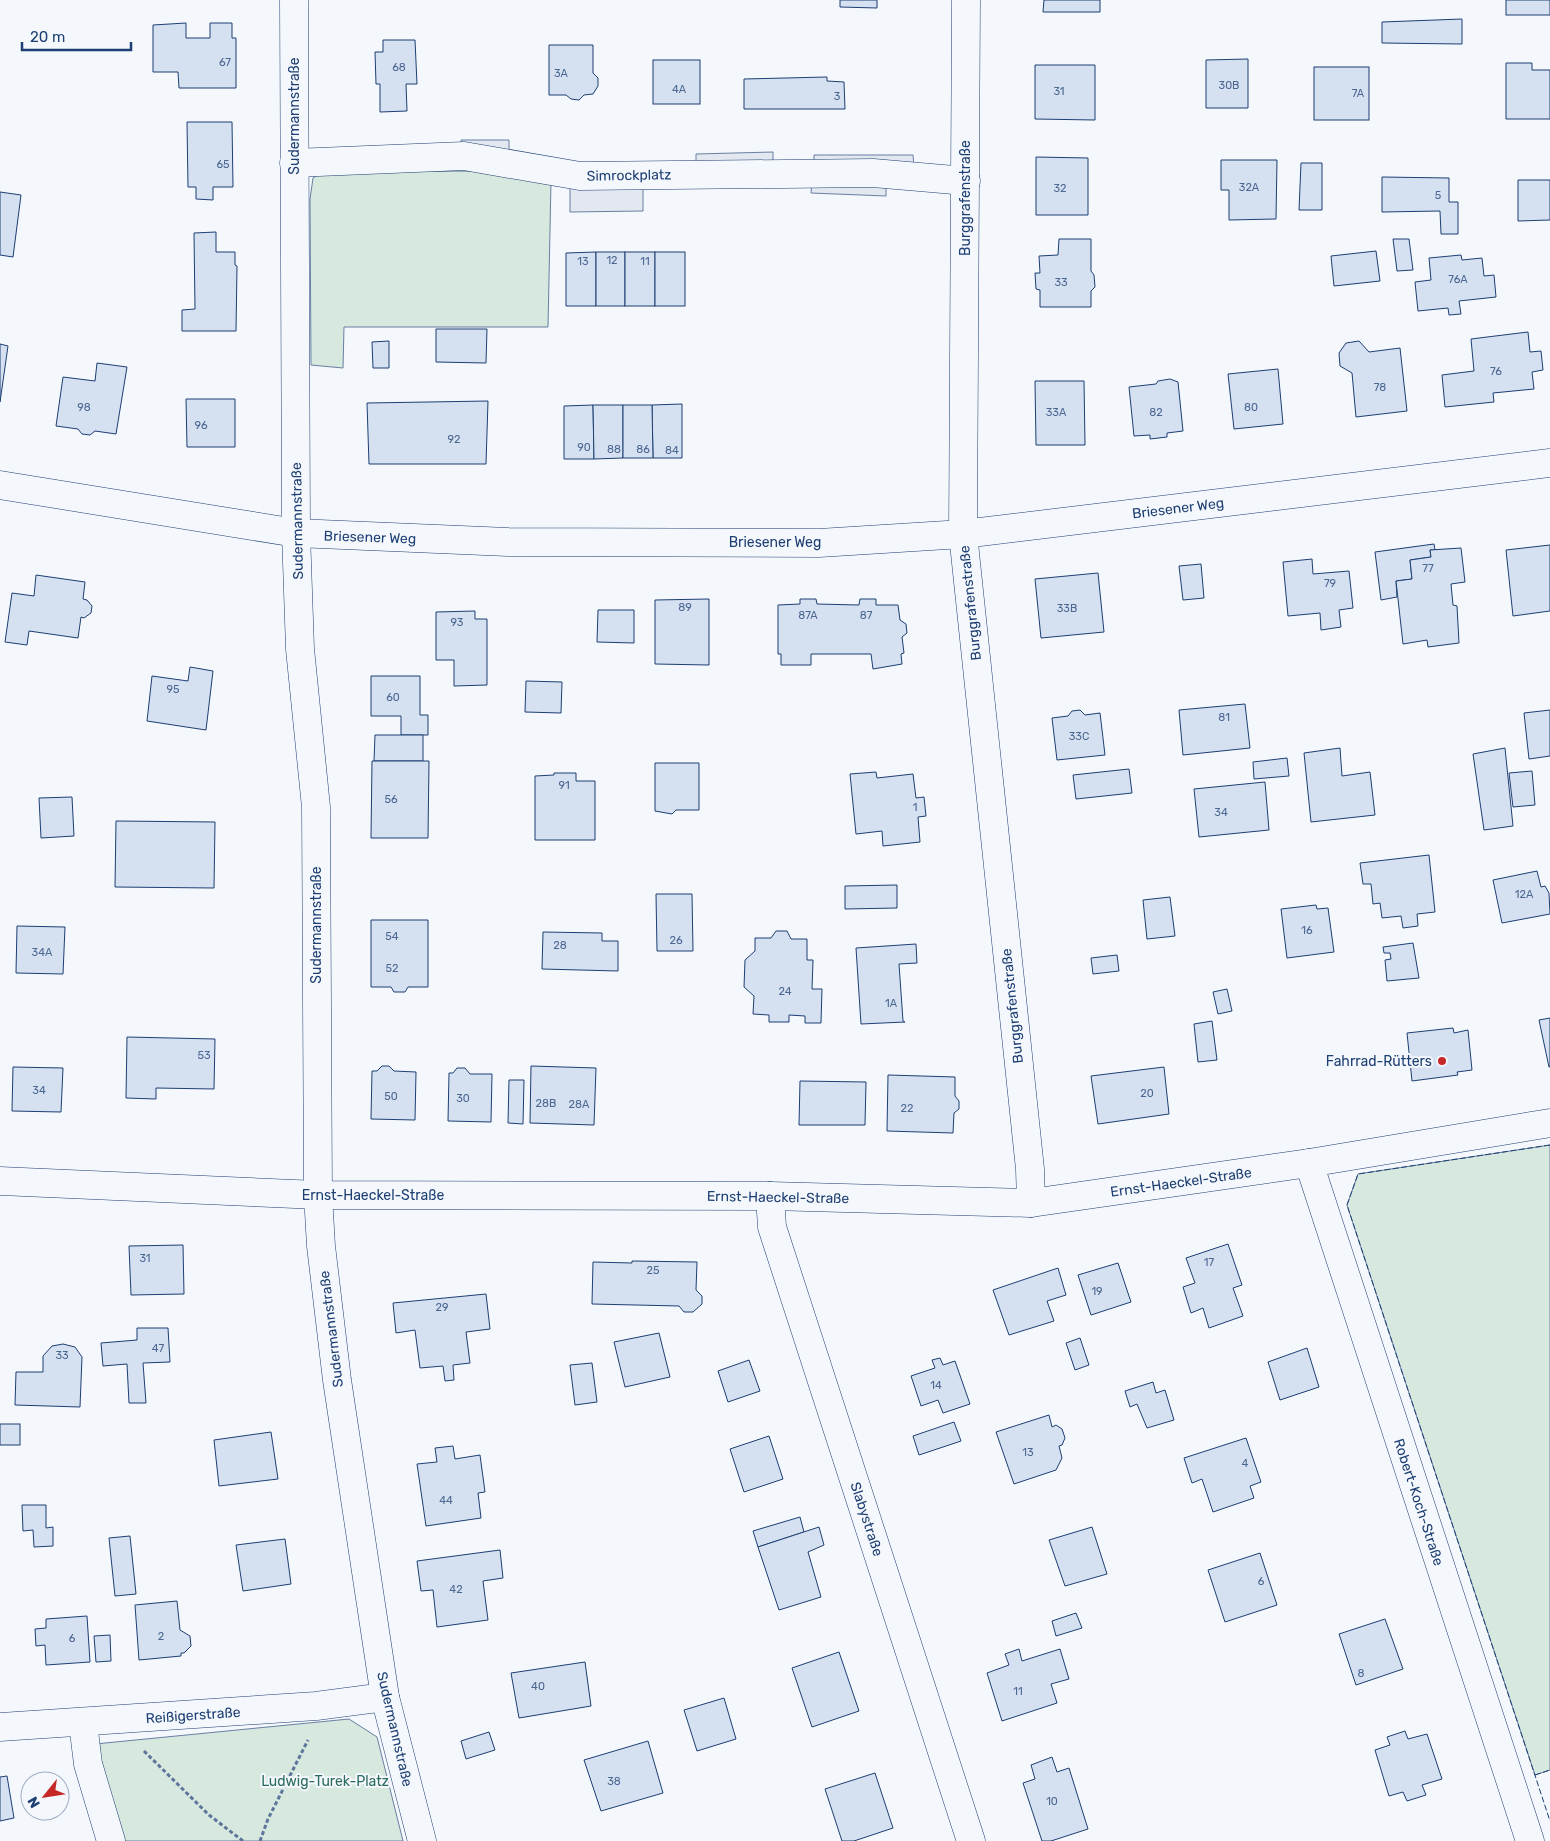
<svg xmlns="http://www.w3.org/2000/svg" width="1550" height="1841" viewBox="0 0 1550 1841" font-family="Rubik,sans-serif">
  <style>
    .green { fill: #d7e8df; stroke: #687fa3 }
    .parking { fill: #e3e8f0; stroke: #687fa3 }
    .building { fill: #d5e0f0; stroke: #1d3f73 }
    .lines { fill: none; stroke-linecap: round; stroke-linejoin: round }
    .minor-casing { stroke: #1d3f73; stroke-width: 29 }
    .path { stroke: #5e769c; stroke-width: 3; stroke-dasharray: 4 2.5; stroke-linecap: butt }
    .minor { stroke: #f4f7fb; stroke-width: 28 }
    .fence { stroke: #1d3f73; stroke-width: 1; stroke-dasharray: 6 2.5; stroke-linecap: butt }
    .poi-dot { fill: #c62828; stroke: #f4f7fb; stroke-width: 2 }
    .labels { text-anchor: middle; stroke-width: 4; stroke-linejoin: round; paint-order: stroke }
    .number-label { font-size: 11px; fill: #4b6792 }
    .street-label { font-size: 14px; fill: #1d3f73; stroke: #f4f7fb }
    .poi-label { font-size: 14px; fill: #1d3f73; stroke: #f4f7fb; text-anchor: end }
    .park-label { font-size: 14px; fill: #2c6c60; stroke: #f4f7fb }
  </style>
  <rect width="100%" height="100%" fill="#f4f7fb"/>
  <!-- green -->
  <g class="green">
    <path d="M472 171 551 181 548 327H344L343 368 311 365 310 199 313 178 322 172Z"/>
    <path d="M1550 1145V1770L1535 1775 1347 1205 1358 1174Z"/>
    <path d="M349 1719 377 1737 403 1841H124L95 1744Z"/>
  </g>
  <!-- parking -->
  <g class="parking">
    <path d="M461 140H509V151H462Z"/>
    <path d="M773 152V163L696 165V154Z"/>
    <path d="M814 155H913L914 166 814 167Z"/>
    <path d="M812 181 886 185V196L811 193Z"/>
    <path d="M643 184V211L570 212V185Z"/>
  </g>
  <!-- building -->
  <g class="building">
    <path d="M840 0H877V8L840 7Z"/>
    <path d="M1044 0H1100V12H1043Z"/>
    <rect x="1506" y="0" width="44" height="15"/>
    <path d="M1462 19V44L1382 43V22Z"/>
    <path d="M186 23V38H210V23H232V38H236V88H179L178 72H153V25Z"/>
    <path d="M383 40H415L417 84H406L407 111 380 112V84H376L375 52H383Z"/>
    <path d="M549 45H593V73L598 78V86L593 94 584 95 579 100 571 99 566 95H549Z"/>
    <path d="M1248 59V108H1206V60Z"/>
    <rect x="653" y="60" width="47" height="44"/>
    <path d="M1506 63H1532V70H1550V119H1506Z"/>
    <path d="M1035 65H1095V120L1035 119Z"/>
    <rect x="1314" y="67" width="55" height="53"/>
    <path d="M827 77V81L844 82 845 109H744V79Z"/>
    <path d="M187 122H232L233 187H213V200L196 199V187H188Z"/>
    <path d="M1036 157 1088 158V215H1036Z"/>
    <path d="M1221 160H1277L1276 219 1229 220V190H1221Z"/>
    <path d="M1301 163H1322V210H1299Z"/>
    <path d="M1382 177 1449 178V202H1458V234H1441L1440 211 1382 212Z"/>
    <path d="M1518 180H1550V220L1518 221Z"/>
    <path d="M0 192 21 195 13 257 0 255Z"/>
    <path d="M216 232V252H235V265L237 266 236 331H182V310L195 309 194 233Z"/>
    <path d="M1059 239H1091V271L1094 275 1095 287 1091 291V307H1040V290L1036 289 1035 273H1040L1039 256 1058 255Z"/>
    <path d="M1393 239H1409L1413 270 1397 271Z"/>
    <path d="M1376 251 1380 281 1334 286 1331 256Z"/>
    <path d="M596 252V306H566V253Z"/>
    <rect x="596" y="252" width="29" height="54"/>
    <rect x="625" y="252" width="30" height="54"/>
    <rect x="655" y="252" width="30" height="54"/>
    <path d="M1461 255 1462 260 1482 258 1484 276 1494 275 1496 297 1459 301 1461 314 1449 315 1448 308 1418 311 1415 282 1431 280 1429 258Z"/>
    <path d="M436 329H487L486 363 436 362Z"/>
    <path d="M1528 332 1530 352 1541 351 1543 370 1532 372 1534 389 1493 393 1494 402 1445 407 1442 375 1474 371 1471 339Z"/>
    <path d="M389 341V368H373L372 342Z"/>
    <path d="M1359 341 1369 352 1400 348 1407 411 1356 417 1352 373 1340 366 1339 353 1346 343Z"/>
    <path d="M0 344 8 346 0 402Z"/>
    <path d="M97 363 127 367 116 434 95 431 90 435 82 434 78 429 56 426 63 377 95 381Z"/>
    <path d="M1278 369 1283 424 1234 429 1228 374Z"/>
    <path d="M1170 379 1178 382 1183 431 1167 433V437L1150 439V435L1134 436 1129 387 1156 384 1158 381Z"/>
    <path d="M1035 381H1084L1085 445H1036Z"/>
    <path d="M186 399H235V447H187Z"/>
    <path d="M488 401 486 464H369L367 403Z"/>
    <path d="M682 404V458H653L652 405Z"/>
    <path d="M593 405 594 459H564V406Z"/>
    <path d="M593 405H623V458L594 459Z"/>
    <path d="M623 405H652L653 458H623Z"/>
    <path d="M1434 544 1435 550H1430L1431 557 1410 560 1412 579 1396 581 1397 597 1381 600 1375 552Z"/>
    <path d="M1550 545V611L1513 616 1506 550Z"/>
    <path d="M1461 548 1465 582 1451 584 1453 605 1457 606 1459 643 1428 647 1427 640 1403 644 1396 581 1412 579 1410 560 1431 557 1430 550Z"/>
    <path d="M1312 559 1313 574 1349 571 1353 608 1339 610 1341 627 1321 630 1320 613 1288 616 1283 562Z"/>
    <path d="M1201 564 1204 598 1183 600 1179 566Z"/>
    <path d="M1098 573 1104 632 1041 638 1035 579Z"/>
    <path d="M36 575 85 582 83 599 87 600 92 606 91 613 84 618 81 617 78 638 29 631 27 645 5 642 12 593 34 596Z"/>
    <path d="M709 599V665L655 664V600Z"/>
    <path d="M800 599H816L817 604 859 605 860 599H876V605H898L900 620 906 624 907 633 902 637 904 653 901 654 902 664 873 669 871 654H811V665H781V654H778V605L800 604Z"/>
    <path d="M598 610H634V643L597 642Z"/>
    <path d="M475 611V619H487V685L454 686V660H436V612Z"/>
    <path d="M190 667 213 671 206 730 147 721 152 676 188 681Z"/>
    <path d="M371 676H420V715H428V735H401V716H371Z"/>
    <path d="M526 681 562 682 561 713 525 712Z"/>
    <path d="M1245 704 1250 748 1183 755 1179 710Z"/>
    <path d="M1080 710 1085 715 1100 713 1105 755 1057 760 1052 718 1068 716 1072 711Z"/>
    <path d="M1550 710V756L1529 759 1524 713Z"/>
    <path d="M375 735H423V761H374Z"/>
    <path d="M1340 748 1342 776 1370 772 1375 815 1311 822 1304 753Z"/>
    <path d="M1505 748 1513 826 1484 830 1473 754Z"/>
    <path d="M1287 758 1289 776 1254 779 1253 762Z"/>
    <path d="M372 761H429L428 838H371Z"/>
    <path d="M655 763H699V810H676L672 814 655 811Z"/>
    <path d="M1129 769 1132 793 1076 799 1073 775Z"/>
    <path d="M1532 771 1535 805 1513 807 1509 773Z"/>
    <path d="M876 772 877 778 913 774 916 798 924 797 926 816 918 817 920 842 883 846 882 831 856 834 850 774Z"/>
    <path d="M554 773H576V781H595V840H535V776L554 775Z"/>
    <path d="M1265 782 1269 830 1199 837 1194 789Z"/>
    <path d="M72 797 74 836 41 838 39 798Z"/>
    <path d="M116 821 215 822 214 888 115 887Z"/>
    <path d="M1429 855 1435 912 1417 914 1418 926 1403 928 1401 916 1382 918 1380 903 1373 904 1371 884H1363L1360 863Z"/>
    <path d="M1537 871 1541 887 1545 886 1549 893 1550 914 1502 923 1493 880Z"/>
    <path d="M897 885V908L845 909V886Z"/>
    <path d="M656 894H692L693 951H657Z"/>
    <path d="M1170 897 1175 936 1147 939 1143 900Z"/>
    <path d="M1316 905 1317 909 1328 908 1334 952 1287 958 1281 909Z"/>
    <path d="M371 920H428V987H408L405 992H394L391 987H371Z"/>
    <path d="M17 926 65 927 63 974 16 973Z"/>
    <path d="M776 931H787L791 939H807V960H813L812 989H822L821 1023H805V1016L789 1015V1022H769V1015L753 1014 754 996 744 987 745 960 755 951V938H771Z"/>
    <path d="M543 932 602 933V941H618V971L542 969Z"/>
    <path d="M1413 943 1419 978 1387 981 1385 960 1391 959 1390 953H1384L1383 947Z"/>
    <path d="M916 944 917 963 899 964 903 1021 905 1022 861 1024 856 948Z"/>
    <path d="M1117 955 1119 971 1093 974 1091 958Z"/>
    <path d="M1227 989 1232 1011 1218 1014 1213 992Z"/>
    <path d="M1550 1018V1067H1549L1539 1020Z"/>
    <path d="M1212 1021 1217 1060 1198 1062 1194 1024Z"/>
    <path d="M1453 1028 1454 1033 1468 1030 1472 1070 1457 1072 1458 1075 1412 1081 1407 1033Z"/>
    <path d="M127 1037 215 1039 214 1089 156 1088V1099L126 1098Z"/>
    <path d="M382 1066H389L394 1071 416 1072 415 1120 371 1119 372 1071H377Z"/>
    <path d="M531 1066 596 1068 594 1125 530 1123Z"/>
    <path d="M13 1067 63 1068 61 1112 12 1111Z"/>
    <path d="M1164 1067 1169 1114 1098 1124 1091 1076Z"/>
    <path d="M457 1068H465L470 1074H492L491 1122 448 1121 449 1073H453Z"/>
    <path d="M888 1075 955 1077V1096L959 1101V1109L954 1113 953 1133 887 1131Z"/>
    <path d="M509 1080H524L523 1124 508 1123Z"/>
    <path d="M800 1081 866 1082 865 1125H799Z"/>
    <path d="M1228 1244 1242 1285 1233 1288 1243 1316 1209 1328 1203 1308 1191 1313 1183 1287 1195 1283 1186 1258Z"/>
    <path d="M183 1245 184 1294 131 1295 129 1246Z"/>
    <path d="M632 1261 697 1262 696 1290 702 1296V1304L693 1312H684L679 1306 592 1304 593 1262 632 1263Z"/>
    <path d="M1118 1263 1131 1302 1091 1315 1078 1275Z"/>
    <path d="M1058 1268 1066 1295 1047 1301 1054 1321 1009 1335 993 1290Z"/>
    <path d="M486 1294 490 1329 466 1332 470 1363 453 1365 454 1380 445 1381 443 1366 420 1368 415 1330 396 1333 393 1303Z"/>
    <path d="M137 1328H168L170 1362 143 1363 146 1403H129L127 1364 103 1366 101 1343 137 1340Z"/>
    <path d="M659 1333 670 1377 625 1387 614 1342Z"/>
    <path d="M1080 1338 1089 1365 1075 1370 1066 1343Z"/>
    <path d="M63 1344 75 1347 82 1357 80 1407 15 1405 16 1372H43V1356L52 1346Z"/>
    <path d="M1307 1348 1319 1387 1280 1400 1268 1362Z"/>
    <path d="M940 1358 943 1365 955 1361 970 1404 943 1413 938 1400 921 1406 911 1376 935 1368 932 1360Z"/>
    <path d="M749 1360 760 1391 728 1402 718 1371Z"/>
    <path d="M592 1363 597 1402 575 1405 570 1365Z"/>
    <path d="M1153 1382 1156 1393 1165 1390 1174 1420 1147 1428 1137 1404 1130 1407 1125 1391Z"/>
    <path d="M1049 1415 1052 1427 1056 1425 1062 1429 1065 1438 1062 1445 1059 1446 1062 1458 1056 1470 1014 1484 996 1432Z"/>
    <path d="M954 1422 961 1441 919 1455 913 1436Z"/>
    <rect x="0" y="1424" width="20" height="21"/>
    <path d="M271 1432 278 1479 219 1486 214 1440Z"/>
    <path d="M769 1436 783 1479 744 1492 730 1449Z"/>
    <path d="M1246 1438 1261 1482 1250 1486 1254 1498 1213 1512 1202 1479 1192 1483 1184 1458Z"/>
    <path d="M453 1446 455 1459 480 1455 485 1492 478 1493 481 1518 426 1526 417 1464 437 1462 435 1448Z"/>
    <path d="M22 1505H46V1528L53 1527V1546L34 1547 33 1530 23 1531Z"/>
    <path d="M800 1517 804 1532 758 1547 753 1531Z"/>
    <path d="M819 1527 824 1545 808 1552 821 1597 779 1610 758 1547Z"/>
    <path d="M1092 1527 1107 1574 1065 1586 1049 1540Z"/>
    <path d="M130 1536 136 1594 115 1596 109 1538Z"/>
    <path d="M285 1539 291 1584 243 1591 236 1545Z"/>
    <path d="M500 1550 503 1578 483 1581 488 1620 437 1627 433 1590 421 1591 417 1561Z"/>
    <path d="M1260 1553 1277 1605 1225 1622 1208 1570Z"/>
    <path d="M177 1601 180 1630 190 1636 191 1646 184 1653H181V1656L139 1660 135 1605Z"/>
    <path d="M1076 1613 1082 1628 1056 1636 1052 1621Z"/>
    <path d="M87 1616 90 1662 46 1665 45 1645 36 1646 35 1629 46 1628V1619Z"/>
    <path d="M1385 1619 1403 1669 1356 1685 1339 1634Z"/>
    <path d="M110 1635 111 1661 96 1662 94 1636Z"/>
    <path d="M1019 1649 1022 1661 1060 1649 1069 1679 1051 1684 1057 1703 1002 1721 987 1673 1009 1665 1005 1654Z"/>
    <path d="M839 1652 859 1711 812 1727 792 1668Z"/>
    <path d="M585 1662 591 1706 519 1718 511 1673Z"/>
    <path d="M724 1698 736 1739 697 1751 684 1710Z"/>
    <path d="M1405 1731 1408 1739 1427 1734 1442 1779 1422 1785 1426 1795 1407 1801 1403 1792 1389 1796 1375 1750 1390 1745 1387 1737Z"/>
    <path d="M489 1732 495 1750 466 1759 461 1741Z"/>
    <path d="M648 1741 663 1793 601 1811 584 1760Z"/>
    <path d="M1052 1757 1057 1772 1069 1768 1088 1829 1051 1841H1042L1023 1783 1035 1779 1031 1765Z"/>
    <path d="M875 1773 893 1828 854 1841H842L825 1789Z"/>
    <path d="M7 1776 14 1818 0 1821V1777Z"/>
  </g>
  <g class="lines">
    <!-- minor casing -->
    <g class="minor-casing">
      <g id="minor">
        <path d="M294 0 296 533 300 649 316 807 318 1195 321 1246 337 1380 385 1697 422 1841"/>
        <path d="M966 0 963 534 1030 1169 1031 1203"/>
        <path d="M294 163 464 156 580 176 873 173 966 181"/>
        <path d="M0 485 296 533 508 542 819 543 963 534 1550 463"/>
        <path d="M1309 1163 1530 1841"/>
        <path d="M0 1181 318 1195 770 1196 1031 1203 1309 1163 1550 1123"/>
        <path d="M770 1196 772 1227 971 1841"/>
        <path d="M83 1723 88 1764 111 1841"/>
        <path d="M0 1727 316 1706 385 1697"/>
      </g>
    </g>
    <!-- path -->
    <g class="path">
      <path d="M144 1751 209 1815 243 1841"/>
      <path d="M260 1841 268 1819 308 1740"/>
    </g>
    <!-- minor -->
    <use href="#minor" class="minor"/>
    <!-- fence -->
    <g class="fence">
      <path d="M1550 1145 1358 1174 1347 1205 1550 1821"/>
      <path d="M1535 1775 1550 1770"/>
    </g>
  </g>
  <!-- markers -->
  <circle class="poi-dot" cx="1442" cy="1061" r="5"/>
  <g class="labels">
    <!-- number labels -->
    <g class="number-label">
      <text x="225" y="66">67</text>
      <text x="399" y="71">68</text>
      <text x="561" y="77">3A</text>
      <text x="1229" y="89">30B</text>
      <text x="679" y="93">4A</text>
      <text x="1059" y="95">31</text>
      <text x="1358" y="97">7A</text>
      <text x="837" y="100">3</text>
      <text x="223" y="168">65</text>
      <text x="1249" y="191">32A</text>
      <text x="1060" y="192">32</text>
      <text x="1438" y="199">5</text>
      <text x="612" y="264">12</text>
      <text x="583" y="265">13</text>
      <text x="645" y="265">11</text>
      <text x="1458" y="283">76A</text>
      <text x="1061" y="286">33</text>
      <text x="1496" y="375">76</text>
      <text x="1380" y="391">78</text>
      <text x="84" y="411">98</text>
      <text x="1251" y="411">80</text>
      <text x="1056" y="416">33A</text>
      <text x="1156" y="416">82</text>
      <text x="201" y="429">96</text>
      <text x="454" y="443">92</text>
      <text x="584" y="451">90</text>
      <text x="614" y="453">88</text>
      <text x="643" y="453">86</text>
      <text x="672" y="454">84</text>
      <text x="1428" y="572">77</text>
      <text x="1330" y="587">79</text>
      <text x="685" y="611">89</text>
      <text x="1067" y="612">33B</text>
      <text x="808" y="619">87A</text>
      <text x="866" y="619">87</text>
      <text x="457" y="626">93</text>
      <text x="173" y="693">95</text>
      <text x="393" y="701">60</text>
      <text x="1224" y="721">81</text>
      <text x="1079" y="740">33C</text>
      <text x="564" y="789">91</text>
      <text x="391" y="803">56</text>
      <text x="915" y="811">1</text>
      <text x="1221" y="816">34</text>
      <text x="1524" y="898">12A</text>
      <text x="1307" y="934">16</text>
      <text x="392" y="940">54</text>
      <text x="676" y="944">26</text>
      <text x="560" y="949">28</text>
      <text x="42" y="956">34A</text>
      <text x="392" y="972">52</text>
      <text x="785" y="995">24</text>
      <text x="891" y="1007">1A</text>
      <text x="204" y="1059">53</text>
      <text x="39" y="1094">34</text>
      <text x="1147" y="1097">20</text>
      <text x="391" y="1100">50</text>
      <text x="463" y="1102">30</text>
      <text x="546" y="1107">28B</text>
      <text x="579" y="1108">28A</text>
      <text x="907" y="1112">22</text>
      <text x="145" y="1262">31</text>
      <text x="1209" y="1266">17</text>
      <text x="653" y="1274">25</text>
      <text x="1097" y="1295">19</text>
      <text x="442" y="1311">29</text>
      <text x="158" y="1352">47</text>
      <text x="62" y="1359">33</text>
      <text x="936" y="1389">14</text>
      <text x="1028" y="1456">13</text>
      <text x="1245" y="1467">4</text>
      <text x="446" y="1504">44</text>
      <text x="1261" y="1585">6</text>
      <text x="456" y="1593">42</text>
      <text x="161" y="1640">2</text>
      <text x="72" y="1642">6</text>
      <text x="1361" y="1677">8</text>
      <text x="538" y="1690">40</text>
      <text x="1018" y="1695">11</text>
      <text x="614" y="1785">38</text>
      <text x="1052" y="1805">10</text>
    </g>
    <!-- street labels -->
    <g class="street-label">
      <text transform="translate(294 116) rotate(-90)" y="5">Sudermannstraße</text>
      <text transform="translate(629 175) rotate(-1)" y="5">Simrockplatz</text>
      <text transform="translate(965 198) rotate(-90)" y="5">Burggrafenstraße</text>
      <text transform="translate(1178 508) rotate(-7)" y="5">Briesener Weg</text>
      <text transform="translate(297 521) rotate(-91)" y="5">Sudermannstraße</text>
      <text transform="translate(370 537) rotate(2)" y="5">Briesener Weg</text>
      <text x="775" y="547">Briesener Weg</text>
      <text transform="translate(970 603) rotate(-96)" y="5">Burggrafenstraße</text>
      <text transform="translate(316 925) rotate(-90)" y="5">Sudermannstraße</text>
      <text transform="translate(1012 1006) rotate(-96)" y="5">Burggrafenstraße</text>
      <text transform="translate(1181 1182) rotate(-8)" y="5">Ernst-Haeckel-Straße</text>
      <text x="373" y="1200">Ernst-Haeckel-Straße</text>
      <text transform="translate(778 1197) rotate(1)" y="5">Ernst-Haeckel-Straße</text>
      <text transform="translate(331 1329) rotate(-97)" y="5">Sudermannstraße</text>
      <text transform="translate(1419 1502) rotate(72)" y="5">Robert-Koch-Straße</text>
      <text transform="translate(867 1519) rotate(72)" y="5">Slabystraße</text>
      <text transform="translate(193 1715) rotate(-4)" y="5">Reißigerstraße</text>
      <text transform="translate(395 1729) rotate(77)" y="5">Sudermannstraße</text>
    </g>
    <!-- poi labels -->
    <g class="poi-label">
      <text x="1432" y="1066">Fahrrad-Rütters</text>
    </g>
    <!-- park labels -->
    <g class="park-label">
      <text x="325" y="1786">Ludwig-Turek-Platz</text>
    </g>
  </g>
  <!-- north arrow -->
  <g transform="translate(45 1796) rotate(240)"><circle r="24" fill="#f4f7fb" stroke="#9eadc5"/>
  <path d="M0-4L9 19L0 12L-9 19Z" fill="#c62828"/>
  <text y="-8" font-size="14" font-weight="bold" text-anchor="middle" fill="#1d3f73">N</text>
  </g>
  <!-- scale -->
  <path d="M22 42v8h109v-8" fill="none" stroke="#1d3f73" stroke-width="2.5"/>
  <text x="30" y="42" font-size="15" fill="#1d3f73" stroke="#f4f7fb" stroke-width="4" paint-order="stroke">20 m</text>
</svg>
